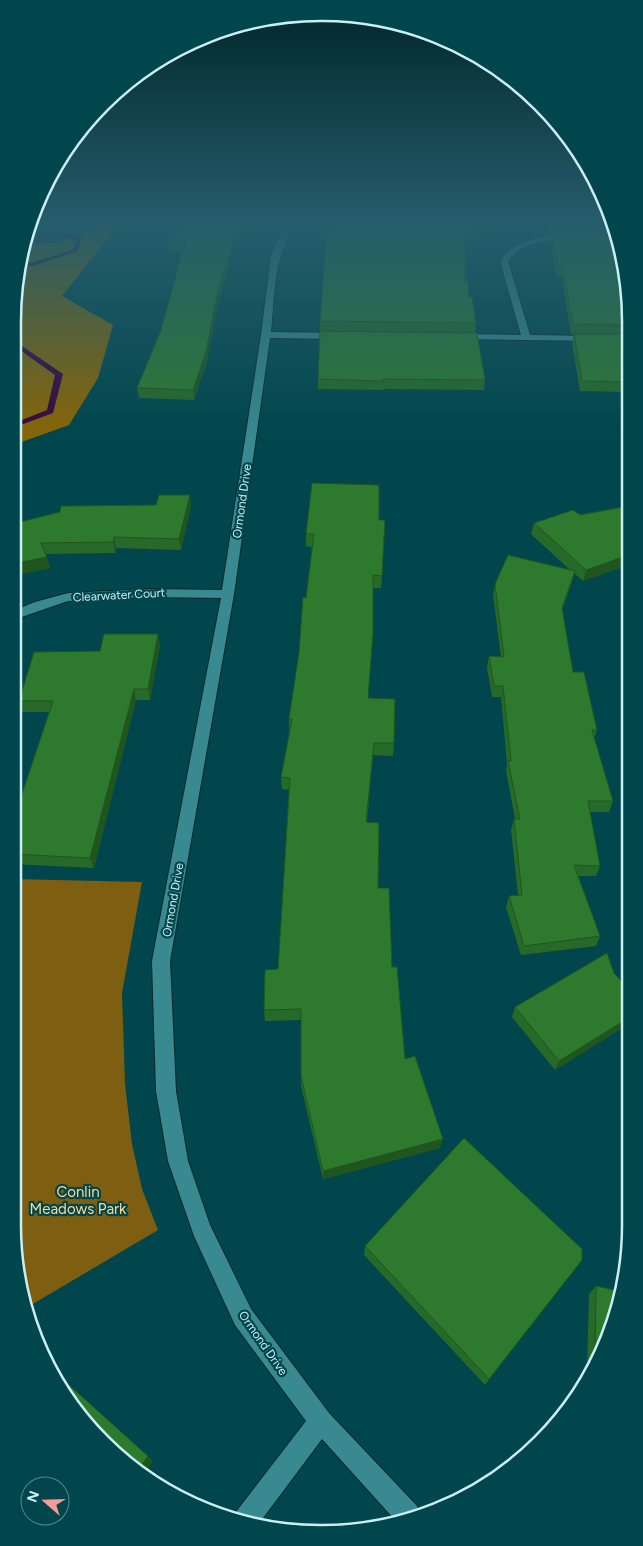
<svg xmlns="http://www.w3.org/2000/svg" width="643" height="1546" viewBox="0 0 643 1546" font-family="Figtree,sans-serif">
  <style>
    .green { fill: #7e5e11 }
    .forest { fill: #896505 }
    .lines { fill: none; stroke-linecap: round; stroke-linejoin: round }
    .stream { fill: #38053e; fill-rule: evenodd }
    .minor-casing { stroke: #0f282b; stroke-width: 2 }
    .minor { fill: #388990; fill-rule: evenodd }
    .wall { fill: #276928; fill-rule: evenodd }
    .shaded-wall { fill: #205520 }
    .building { fill: #2d7a2e; stroke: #205520 }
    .labels { text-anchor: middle; stroke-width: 4.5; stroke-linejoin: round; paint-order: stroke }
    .street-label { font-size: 12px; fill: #caeff3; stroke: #00464c }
    .near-park-label { font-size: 15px; fill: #fed992; stroke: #00464c }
    .rim { fill: none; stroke: #caeff3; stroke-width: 2.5 }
  </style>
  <rect width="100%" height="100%" fill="#00464c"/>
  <!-- green -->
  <path class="green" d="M13 879 142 882 122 993 125 1084 132 1144 142 1189 158 1230 26 1308 13 1224Z"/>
  <!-- forest -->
  <path class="forest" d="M108 223H128L116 228 62 296 113 325 98 378 69 425 13 445V321L25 245 57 243Z"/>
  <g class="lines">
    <!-- stream -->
    <g class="stream">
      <path d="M33 223H39L37 234 71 235 81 239 78 251 33 266H22V262L31 263 72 250 76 241 70 239 32 237Z"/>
      <path d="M13 340 63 374 53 413 18 426 13 425V421L17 422 47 410 55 375 13 345Z"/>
    </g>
    <!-- minor casing -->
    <g class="minor-casing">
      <g id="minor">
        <path d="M289 223H297C273 256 275 293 271 332L339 333 344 336 339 339 270 338 234 594 170 961 176 1091 188 1161 210 1225 251 1309 329 1413 417 1506 419 1511 395 1520 322 1439 257 1526 234 1517 236 1512 306 1421 235 1325 194 1236 168 1161 156 1091 152 961 221 598 149 597 68 601 13 620V611L35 602 68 593 149 589 222 590 261 335 271 256 280 235Z"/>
        <path d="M552 236H570L574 238 570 240C546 240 524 241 508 261L530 335 594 336 599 339 597 341 457 339 455 337 460 334 521 335 500 261C513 243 530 238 552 236Z"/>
      </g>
    </g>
    <!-- minor -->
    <use href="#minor" class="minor"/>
  </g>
  <!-- wall -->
  <g class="wall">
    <path d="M187 223H250L235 245 218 304 207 361 194 400 139 398 137 388 161 330 182 252 169 251 168 242Z"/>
    <path d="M339 223H513H503L489 229 465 246V281L476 323 475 333 320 331V321Z"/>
    <path d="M546 223H612L628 281V334H571L562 277H557L550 242 551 233H548ZM569 232 592 233H552Z"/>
    <path d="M477 333 485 380 484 390 383 389V390L318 389V379Z"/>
    <path d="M574 334H628V392L580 391 572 343Z"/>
    <path d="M156 505 191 506 181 550 116 548 115 553 45 554 50 568 12 576V524Z"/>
    <path d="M628 506 583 581 574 573 572 582 562 611 573 672 597 730 594 738 613 801 609 812H590L600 866 596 876H578L600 936 596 946 521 955 506 907 509 896 518 895 511 830 514 819H515L506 771 507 764 501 697H492L487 667 489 656 501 657 493 595 495 584 570 570 531 534 534 523Z"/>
    <path d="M379 520 382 576 381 588H373V633L368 698 394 743 393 756 373 755 367 822 378 888 392 967 405 1059 440 1148 323 1179 301 1086V1020L265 1021 264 1010 278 969 290 790 282 789 281 777 290 731H289V719L299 652 312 547 306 546V534Z"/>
    <path d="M160 645 150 700H136L94 868 12 864V813L21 797 50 712H23L19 701Z"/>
    <path d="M614 973 630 991V1023L555 1070 512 1017 515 1007Z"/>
    <path d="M365 1246 575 1269 485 1385 364 1255Z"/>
    <path d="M596 1286 614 1324 587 1370 589 1294Z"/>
  </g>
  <!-- shaded-wall -->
  <g class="shaded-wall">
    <path d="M243 223H250L235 245 218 304 207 361 194 400 193 390 217 294 235 236Z"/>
    <path d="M486 223H503L489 229 464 246 465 237Z"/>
    <path d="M190 495 191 506 181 550 179 539Z"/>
    <path d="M114 537 116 548 115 553 113 542Z"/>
    <path d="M629 555V565L583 581 586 570Z"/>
    <path d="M47 557 50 568 12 576V564Z"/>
    <path d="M575 571 572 582 559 619 562 608Z"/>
    <path d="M158 634 160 645 150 700 148 689Z"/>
    <path d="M134 689 136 700 94 868 90 858Z"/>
    <path d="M374 743 373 755 365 834 366 822Z"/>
    <path d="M630 1017V1023L555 1070 559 1061Z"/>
    <path d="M443 1139 440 1148 323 1179V1171Z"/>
    <path d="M148 1456 153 1461 145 1474 139 1469Z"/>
  </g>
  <!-- building -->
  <g class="building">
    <path d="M187 223H243L235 236 217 294 206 352 193 390 137 388 161 330 185 243 168 242Z"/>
    <path d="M339 223H486L465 237V281H468L469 297H472L476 323 320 321 326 242 329 233Z"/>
    <path d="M549 223H612L613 225 571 223 549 224Z"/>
    <path d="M551 233H615L628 281V325L573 324 563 268H559Z"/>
    <path d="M320 331 477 333 485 380 383 379V381L318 379Z"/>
    <path d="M574 334H628V382L582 381Z"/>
    <path d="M312 483 379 485V520H385L382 576 373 575V633L368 698 395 699 394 743H374L366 822 379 823 378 888H389L392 967H397L405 1059 415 1056 443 1139 323 1171 301 1076V1009L264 1010 265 970 278 969 290 778 281 777 292 719H289L299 652 303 597 306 598 314 534H306Z"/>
    <path d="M159 495H190L179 539 114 537 113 542 41 543 47 557 12 564V524L60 512 61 506 156 505Z"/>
    <path d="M628 506 629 555 586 570 534 523 573 510 580 515Z"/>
    <path d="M508 555 575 571 562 608 573 672H584L597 730H592L613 801H588L600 866 574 865 600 936 524 946 509 896 522 895 514 819H520L508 761H511L503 686H494L489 656 504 657 495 584Z"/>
    <path d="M104 634H158L148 689H134L90 858 12 854V813L18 797H21L53 701H19L34 652 100 651Z"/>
    <path d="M607 953 614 973 630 991V1017L559 1061 515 1007Z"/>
    <path d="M464 1138 582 1249V1260L489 1379 365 1246Z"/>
    <path d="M596 1286 619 1291 614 1324 595 1358Z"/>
    <path d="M59 1376 148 1456 139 1469 89 1428Z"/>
  </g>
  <!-- sky -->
  <linearGradient id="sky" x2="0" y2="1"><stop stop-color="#00262a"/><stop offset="0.51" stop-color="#265d6c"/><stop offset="1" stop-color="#265d6c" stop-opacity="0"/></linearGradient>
  <rect width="643" height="439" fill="url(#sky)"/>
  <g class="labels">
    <!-- street labels -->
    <g class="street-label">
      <text transform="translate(242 501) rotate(-82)" y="4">Ormond Drive</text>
      <text transform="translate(119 595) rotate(-3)" y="4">Clearwater Court</text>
      <text transform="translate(173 900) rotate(-80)" y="4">Ormond Drive</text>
      <text transform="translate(263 1343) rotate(55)" y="4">Ormond Drive</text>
    </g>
    <!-- near-park labels -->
    <g class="near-park-label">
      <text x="78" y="1197">Conlin<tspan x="78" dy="17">Meadows Park</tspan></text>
    </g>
  </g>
  <!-- crop -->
  <path d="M0 0H643V1546H0ZM321 21H322A300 300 0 0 1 622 321V1225A300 300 0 0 1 322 1525H321A300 300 0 0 1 21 1225V321A300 300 0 0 1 321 21Z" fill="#00464c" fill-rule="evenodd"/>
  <path class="rim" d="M321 21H322A300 300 0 0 1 622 321V1225A300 300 0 0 1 322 1525H321A300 300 0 0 1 21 1225V321A300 300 0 0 1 321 21Z"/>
  <!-- north arrow -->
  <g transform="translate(45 1501) rotate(290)"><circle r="24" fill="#00464c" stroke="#518a8f"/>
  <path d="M0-4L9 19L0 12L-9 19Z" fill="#f59c96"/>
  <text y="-8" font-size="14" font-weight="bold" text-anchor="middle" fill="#caeff3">N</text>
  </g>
</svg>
